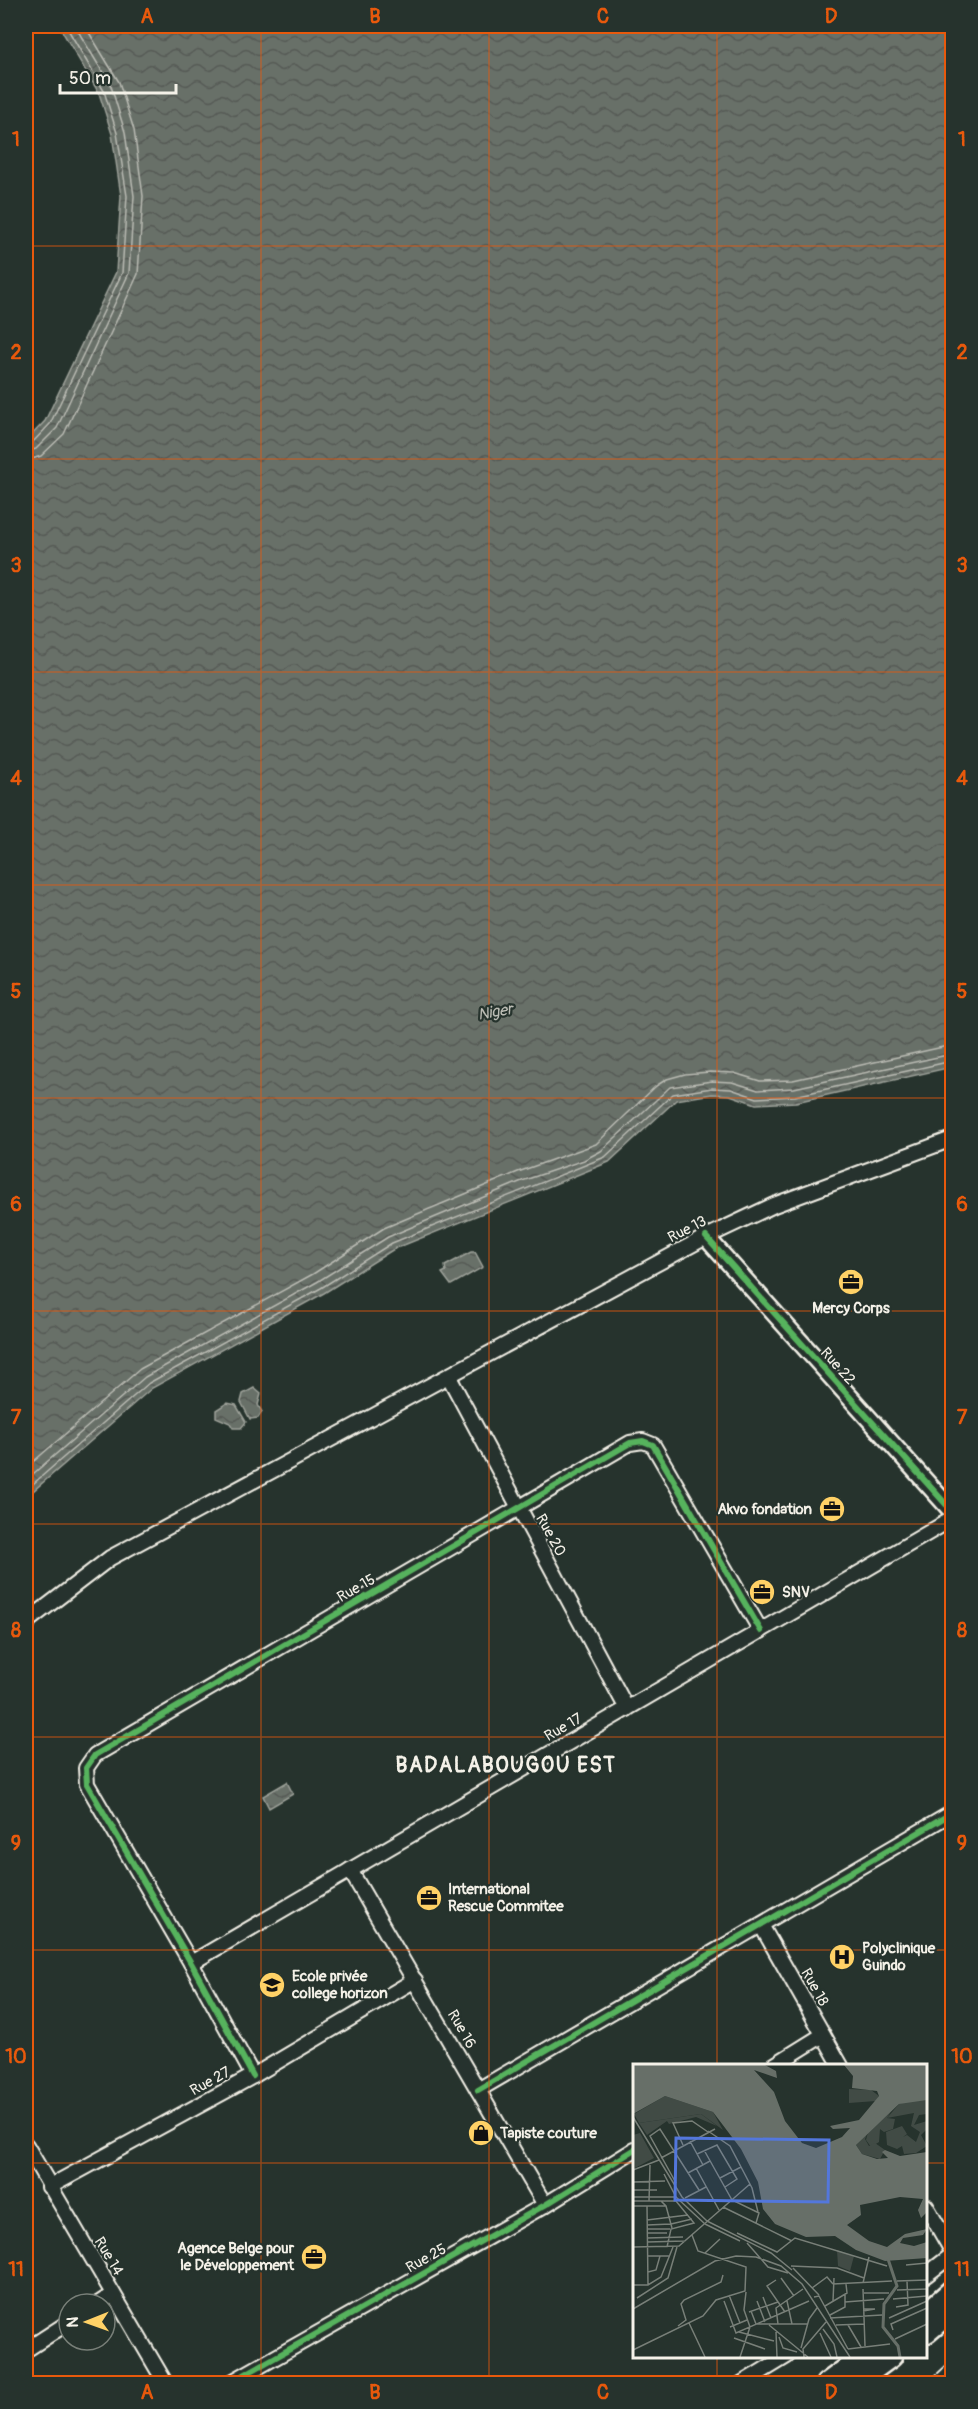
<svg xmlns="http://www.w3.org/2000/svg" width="978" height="2409" viewBox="0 0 978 2409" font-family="Pangolin,sans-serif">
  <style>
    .water { fill: url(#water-waves); stroke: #9fa39b; stroke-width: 1.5 }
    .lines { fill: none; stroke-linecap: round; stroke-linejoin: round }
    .shore { stroke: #bcbdb5; stroke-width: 1.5 }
    .minor-casing { stroke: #f4f1e8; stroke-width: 18 }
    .tertiary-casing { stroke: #f4f1e8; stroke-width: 21 }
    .primary-casing { stroke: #f4f1e8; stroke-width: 26 }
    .minor { stroke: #26332d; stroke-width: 14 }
    .tertiary { stroke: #26332d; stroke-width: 16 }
    .primary { stroke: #26332d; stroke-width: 21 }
    .cycleway-casing { stroke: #26332d; stroke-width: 10 }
    .cycleway { stroke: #56b35d; stroke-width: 6 }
    .grid { fill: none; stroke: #e8590c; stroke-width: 1.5; stroke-opacity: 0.55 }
    .labels { text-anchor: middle; stroke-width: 4.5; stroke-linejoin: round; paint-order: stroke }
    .street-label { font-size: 15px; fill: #f4f1e8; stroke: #26332d }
    .poi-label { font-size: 15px; font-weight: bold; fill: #f4f1e8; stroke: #26332d; text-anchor: start }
    .water-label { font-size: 16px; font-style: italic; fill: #bcbdb5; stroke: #26332d }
    .district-label { font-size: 21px; font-weight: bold; letter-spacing: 1.5px; fill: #f4f1e8; stroke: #26332d }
    .inset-river { fill: none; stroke: #676f68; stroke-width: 3 }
    .inset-road { fill: none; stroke: #787f78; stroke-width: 1.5 }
    .view { fill: #5377dc; fill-opacity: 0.15; stroke: #5377dc; stroke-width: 3 }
    .inset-edge { fill: none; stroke: #f4f1e8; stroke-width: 3 }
    .neatline { fill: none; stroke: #e8590c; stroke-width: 2 }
    .grid-label { font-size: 20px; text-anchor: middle; font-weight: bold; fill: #e8590c }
  </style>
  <defs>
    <pattern id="water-waves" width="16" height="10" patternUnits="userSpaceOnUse" patternTransform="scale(1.5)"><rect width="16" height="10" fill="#676f68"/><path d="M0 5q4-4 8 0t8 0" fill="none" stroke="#565a55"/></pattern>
  </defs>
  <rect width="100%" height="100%" fill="#26332d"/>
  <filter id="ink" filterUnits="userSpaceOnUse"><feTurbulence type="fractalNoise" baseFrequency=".0167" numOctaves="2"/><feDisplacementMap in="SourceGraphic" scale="12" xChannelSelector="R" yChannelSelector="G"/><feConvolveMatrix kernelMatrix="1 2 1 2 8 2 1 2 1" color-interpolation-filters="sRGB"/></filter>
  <g filter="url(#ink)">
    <!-- water -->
    <g class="water">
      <path d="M59 26H952V1067L796 1102 756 1104 730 1095 712 1094 676 1100 609 1162 394 1249 324 1293 152 1388 26 1497V441L45 421 116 272 121 196 112 134 99 93Z"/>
      <path d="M471 1252H475L483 1267 451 1285 442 1273 446 1271 445 1266Z"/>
      <path d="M254 1388 261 1394 258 1405 262 1412 258 1418 250 1419 241 1402 243 1394Z"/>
      <path d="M227 1403 236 1405 246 1422 241 1428H233L230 1423 216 1417V1410Z"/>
      <path d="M287 1782 293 1794 269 1808 263 1796Z"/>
    </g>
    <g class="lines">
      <!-- shore -->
      <g class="shore">
        <path d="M26 444 32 443 50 424 122 273 127 196 117 133 104 91 66 26"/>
        <path d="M26 452 36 449 57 428 129 273 134 196 125 132 111 86 75 26"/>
        <path d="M26 461 41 456 64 434 138 274 143 196 134 130 119 82 85 26"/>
        <path d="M26 1468 140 1369 313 1274 384 1228 518 1172 596 1144 656 1086 667 1079 685 1074 710 1072 734 1073 760 1081 793 1080 952 1045"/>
        <path d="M26 1480 145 1377 317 1282 388 1237 522 1181 584 1160 601 1151 670 1087 712 1081 732 1082 758 1090 794 1088 952 1054"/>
        <path d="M26 1490 149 1383 321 1288 392 1243 605 1157 673 1094 712 1088 731 1089 757 1098 795 1096 952 1061"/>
      </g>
      <!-- minor casing -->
      <g class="minor-casing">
        <g id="minor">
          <path d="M449 1377 627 1709"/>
          <path d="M26 1627 29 1620 110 1558 706 1237 774 1205 952 1139"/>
          <path d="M350 1870 545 2205"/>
          <path d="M761 1925 841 2066"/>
          <path d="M191 1963 952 1519"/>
          <path d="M773 2066 823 2035"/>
          <path d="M253 2076 191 1963 87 1784 86 1768 95 1755 630 1443 643 1441 653 1445 761 1631"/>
          <path d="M478 2090 952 1813"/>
          <path d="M26 2145 166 2384"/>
          <path d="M49 2187 253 2076 415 1980"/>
          <path d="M926 2206 952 2251"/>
          <path d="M926 2275 952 2255"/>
          <path d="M98 2304 113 2294"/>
          <path d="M26 2350 69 2322"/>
          <path d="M228 2384 545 2205 634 2150"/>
          <path d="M741 2384 787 2356"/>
          <path d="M938 2384 952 2371"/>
        </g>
      </g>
      <!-- tertiary casing -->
      <g class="tertiary-casing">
        <path id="tertiary" d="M706 1237 952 1511"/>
      </g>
      <!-- primary casing -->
      <g class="primary-casing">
        <g id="primary">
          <path d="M926 2314 952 2291"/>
          <path d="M926 2332 952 2310"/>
          <path d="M827 2384 865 2356"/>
          <path d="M853 2384 891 2356"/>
        </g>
      </g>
      <!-- minor -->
      <use href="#minor" class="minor"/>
      <!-- tertiary -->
      <use href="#tertiary" class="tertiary"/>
      <!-- primary -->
      <use href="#primary" class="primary"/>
      <!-- cycleway casing -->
      <g class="cycleway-casing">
        <g id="cycleway">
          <path d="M706 1237 952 1511"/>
          <path d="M253 2076 191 1963 87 1784 86 1768 95 1755 630 1443 643 1441 653 1445 761 1631"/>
          <path d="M478 2090 952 1813"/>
          <path d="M228 2384 545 2205 634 2150"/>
        </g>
      </g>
      <!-- cycleway -->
      <use href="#cycleway" class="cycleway"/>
    </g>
  </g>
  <!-- grid -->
  <path class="grid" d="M261 26V2384M489 26V2384M717 26V2066M26 246H952M26 459H952M26 672H952M26 885H952M26 1098H952M26 1311H952M26 1524H952M26 1737H952M26 1950H952M26 2163H634M926 2163H952M717 2356V2384"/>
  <!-- icons -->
  <defs>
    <g id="office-disc" transform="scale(1.35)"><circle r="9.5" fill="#ffd166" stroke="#26332d"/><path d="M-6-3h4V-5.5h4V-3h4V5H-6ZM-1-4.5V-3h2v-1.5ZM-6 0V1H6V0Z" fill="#111"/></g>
    <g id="hospital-disc" transform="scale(1.35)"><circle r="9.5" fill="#ffd166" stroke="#26332d"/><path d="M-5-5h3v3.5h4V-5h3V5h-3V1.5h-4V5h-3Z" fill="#111"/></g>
    <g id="school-disc" transform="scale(1.35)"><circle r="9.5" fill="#ffd166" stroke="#26332d"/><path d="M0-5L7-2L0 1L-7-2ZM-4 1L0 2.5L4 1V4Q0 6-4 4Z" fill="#111"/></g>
    <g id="shop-disc" transform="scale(1.35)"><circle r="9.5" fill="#ffd166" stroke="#26332d"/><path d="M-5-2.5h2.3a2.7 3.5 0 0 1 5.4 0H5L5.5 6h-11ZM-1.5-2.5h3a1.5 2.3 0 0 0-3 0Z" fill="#111"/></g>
  </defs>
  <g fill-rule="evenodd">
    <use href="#office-disc" x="851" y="1282"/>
    <use href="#office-disc" x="832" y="1509"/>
    <use href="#office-disc" x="762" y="1592"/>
    <use href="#office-disc" x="429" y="1898"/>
    <use href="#hospital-disc" x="842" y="1957"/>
    <use href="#school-disc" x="272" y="1985"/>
    <use href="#shop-disc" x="481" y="2133"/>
    <use href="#office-disc" x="314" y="2257"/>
  </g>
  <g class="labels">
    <!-- street labels -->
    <g class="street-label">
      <text transform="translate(687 1229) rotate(-27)" y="5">Rue 13</text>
      <text transform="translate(838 1366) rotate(48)" y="5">Rue 22</text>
      <text transform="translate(551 1535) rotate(61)" y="5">Rue 20</text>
      <text transform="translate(356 1588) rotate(-30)" y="5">Rue 15</text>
      <text transform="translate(563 1727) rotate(-30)" y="5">Rue 17</text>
      <text transform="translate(815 1987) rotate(61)" y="5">Rue 18</text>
      <text transform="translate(462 2029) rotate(60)" y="5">Rue 16</text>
      <text transform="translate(210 2081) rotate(-29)" y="5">Rue 27</text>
      <text transform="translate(109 2256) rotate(59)" y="5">Rue 14</text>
      <text transform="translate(426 2258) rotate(-29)" y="5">Rue 25</text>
    </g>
    <!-- poi labels -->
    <g class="poi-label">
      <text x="851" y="1313" text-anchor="middle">Mercy Corps</text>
      <text x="812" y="1514" text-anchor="end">Akvo fondation</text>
      <text x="782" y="1597">SNV</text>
      <text x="448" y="1894">International<tspan x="448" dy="17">Rescue Commitee</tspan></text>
      <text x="862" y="1953">Polyclinique<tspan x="862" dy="17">Guindo</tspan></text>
      <text x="292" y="1981">Ecole privée<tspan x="292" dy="17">college horizon</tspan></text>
      <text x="500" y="2138">Tapiste couture</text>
      <text x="294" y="2253" text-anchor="end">Agence Belge pour<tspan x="294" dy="17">le Développement</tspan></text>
    </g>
    <!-- water labels -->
    <g class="water-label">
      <text transform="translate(495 1011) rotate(-10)" y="6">Niger</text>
    </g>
    <!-- district labels -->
    <g class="district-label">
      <text x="506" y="1772">BADALABOUGOU EST</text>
    </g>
  </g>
  <!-- overview -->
  <g transform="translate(633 2064)">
    <rect width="294" height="294" fill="#26332d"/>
    <path d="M278 36H294V50L286 51 281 61 294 57V65L288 71 294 82 283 89 271 90 269 82 264 85 254 81 253 68 269 62 274 70 270 73 274 71 283 78 287 68 278 62 281 49 254 54 266 40Z" fill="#414b45"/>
    <path d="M216 25 238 26 246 32 243 37 216 39ZM258 48 254 54 262 55 260 65 251 68 247 65 246 78 238 83 233 76 235 68Z" fill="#414b45"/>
    <path d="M32 32 80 48 90 66 68 50 6 59 1 50ZM235 68 232 75 236 82 242 79 252 86 247 95 229 90 223 81Z" fill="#414b45"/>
    <path d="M7 69 21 94 2 104 0 71Z" fill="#414b45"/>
    <path d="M68 50 84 62 63 53 36 60 34 57 14 71 6 59ZM204 186 221 192 217 207 205 202Z" fill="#414b45"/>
    <path d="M0 1H132L143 7 144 14 121 6 141 28 152 57 169 79 183 84 209 73 217 64 200 65 197 62 226 56 246 32 244 27 219 24 220 12 211 1H294V36L266 40 223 81 229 90 244 95 255 94 249 88 252 86 267 92 294 88V148L288 154 285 146 290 135 267 133 227 141 228 151 214 161 236 177 254 183 272 170 294 165 290 171 270 174 267 179 281 182 294 178V194L252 197 223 186 202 172 173 173 142 160 130 145 125 118 108 85 80 48 32 32 0 50Z" fill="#676f68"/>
    <path class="inset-river" d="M255 195 264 222 251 240 250 263 265 282 267 293"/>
    <path class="inset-road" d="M0 53 49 133 74 157M75 67 97 82 119 124 125 148M57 77 70 101M50 81 40 59 59 57 75 68M71 86 99 136 126 149 123 159M64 90 84 81 104 115 92 123M28 94 82 65M63 104 86 146M0 106 26 96M55 109 77 97M31 110 43 133 72 160M87 114 108 103M0 118 32 117M43 119 17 72 27 65 66 126M0 126H24M0 133H43M52 134 73 123M0 137H28M16 137 17 101M28 137H43L61 159 38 165 34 183M28 137 33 142 39 164M0 142H33M14 142 15 221M90 143 159 177M14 156 55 151M74 157 138 189 159 206M38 160 59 155M72 160 107 177M14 161 38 160M14 165H37M14 169H34M104 169 144 188 162 174 254 202M14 174 50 173M14 178 52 177M114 179 135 203 155 209M0 183 46 182 117 120M72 189 87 175M15 192H36M273 201 294 199M158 202 204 204 231 214M160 204 186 231M15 208 23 206 27 192M148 214 161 232M143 216 134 222 152 248M264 217 294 216M230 219 236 193M200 220 259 217M0 221H15L28 213 40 183M179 224 194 213 200 220M230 225 232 282M264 226 294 225M231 229H256M96 231 107 259M130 233 138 254M181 233 186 232 215 285M4 234 35 214 44 183M260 235 294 232M91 237 103 269 176 237M124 237 132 258M154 237 159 260M200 237 201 214M212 238 251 235M192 242 214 229 213 220M263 243 275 241 274 217M0 245 82 197 103 192 123 193 148 202 169 220 217 293M230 245H242L230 247M118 247 123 260H174M116 248 145 238M197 251 212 243V230M197 254 249 251M256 254 294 237M56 259 72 293M145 260 143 244 170 225M136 261 175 293M203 261 231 260M215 261 228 283M45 262 53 256 48 240 51 236 88 218 90 211M97 263 114 256M190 265 201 280 204 293M260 266 258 260 294 244M106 268 141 277M143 268 144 293M187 269 198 293M146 273 150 284 164 288M101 274 132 285M262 275 294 260M168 284 176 255 184 244M215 285 257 280M0 286 70 252 83 236 112 227 113 203 65 187 59 171M107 293 117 263 111 246 113 228M171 293 170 285 193 258"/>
    <path class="view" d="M43 74 196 76 195 138 42 136Z"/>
    <rect width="294" height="294" class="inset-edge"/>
  </g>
  <!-- margin -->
  <rect width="978" height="2409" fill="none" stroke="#26332d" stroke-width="66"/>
  <!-- north arrow -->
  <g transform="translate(87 2322) rotate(269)"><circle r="28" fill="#26332d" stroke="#787f78" stroke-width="1.5"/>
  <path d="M0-4.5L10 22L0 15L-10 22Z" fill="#ffd166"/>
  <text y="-9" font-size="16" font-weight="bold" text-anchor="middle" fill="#f4f1e8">N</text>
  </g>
  <!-- scale -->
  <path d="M60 84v9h116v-9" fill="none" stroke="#f4f1e8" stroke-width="3"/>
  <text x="69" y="84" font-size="18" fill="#f4f1e8" stroke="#26332d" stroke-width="4.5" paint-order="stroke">50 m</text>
  <rect x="33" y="33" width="912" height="2343" class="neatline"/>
  <g class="grid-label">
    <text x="147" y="23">A</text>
    <text x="375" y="23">B</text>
    <text x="603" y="23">C</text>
    <text x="831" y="23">D</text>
    <text x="16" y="146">1</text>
    <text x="962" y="146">1</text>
    <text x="16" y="359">2</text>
    <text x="962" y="359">2</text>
    <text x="16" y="572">3</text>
    <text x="962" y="572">3</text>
    <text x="16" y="785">4</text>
    <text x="962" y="785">4</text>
    <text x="16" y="998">5</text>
    <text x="962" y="998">5</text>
    <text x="16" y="1211">6</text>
    <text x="962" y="1211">6</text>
    <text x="16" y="1424">7</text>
    <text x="962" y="1424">7</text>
    <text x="16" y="1637">8</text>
    <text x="962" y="1637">8</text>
    <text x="16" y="1850">9</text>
    <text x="962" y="1850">9</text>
    <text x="16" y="2063">10</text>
    <text x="962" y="2063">10</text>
    <text x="16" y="2276">11</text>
    <text x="962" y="2276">11</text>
    <text x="147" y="2399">A</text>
    <text x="375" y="2399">B</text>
    <text x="603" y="2399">C</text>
    <text x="831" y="2399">D</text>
  </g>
</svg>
